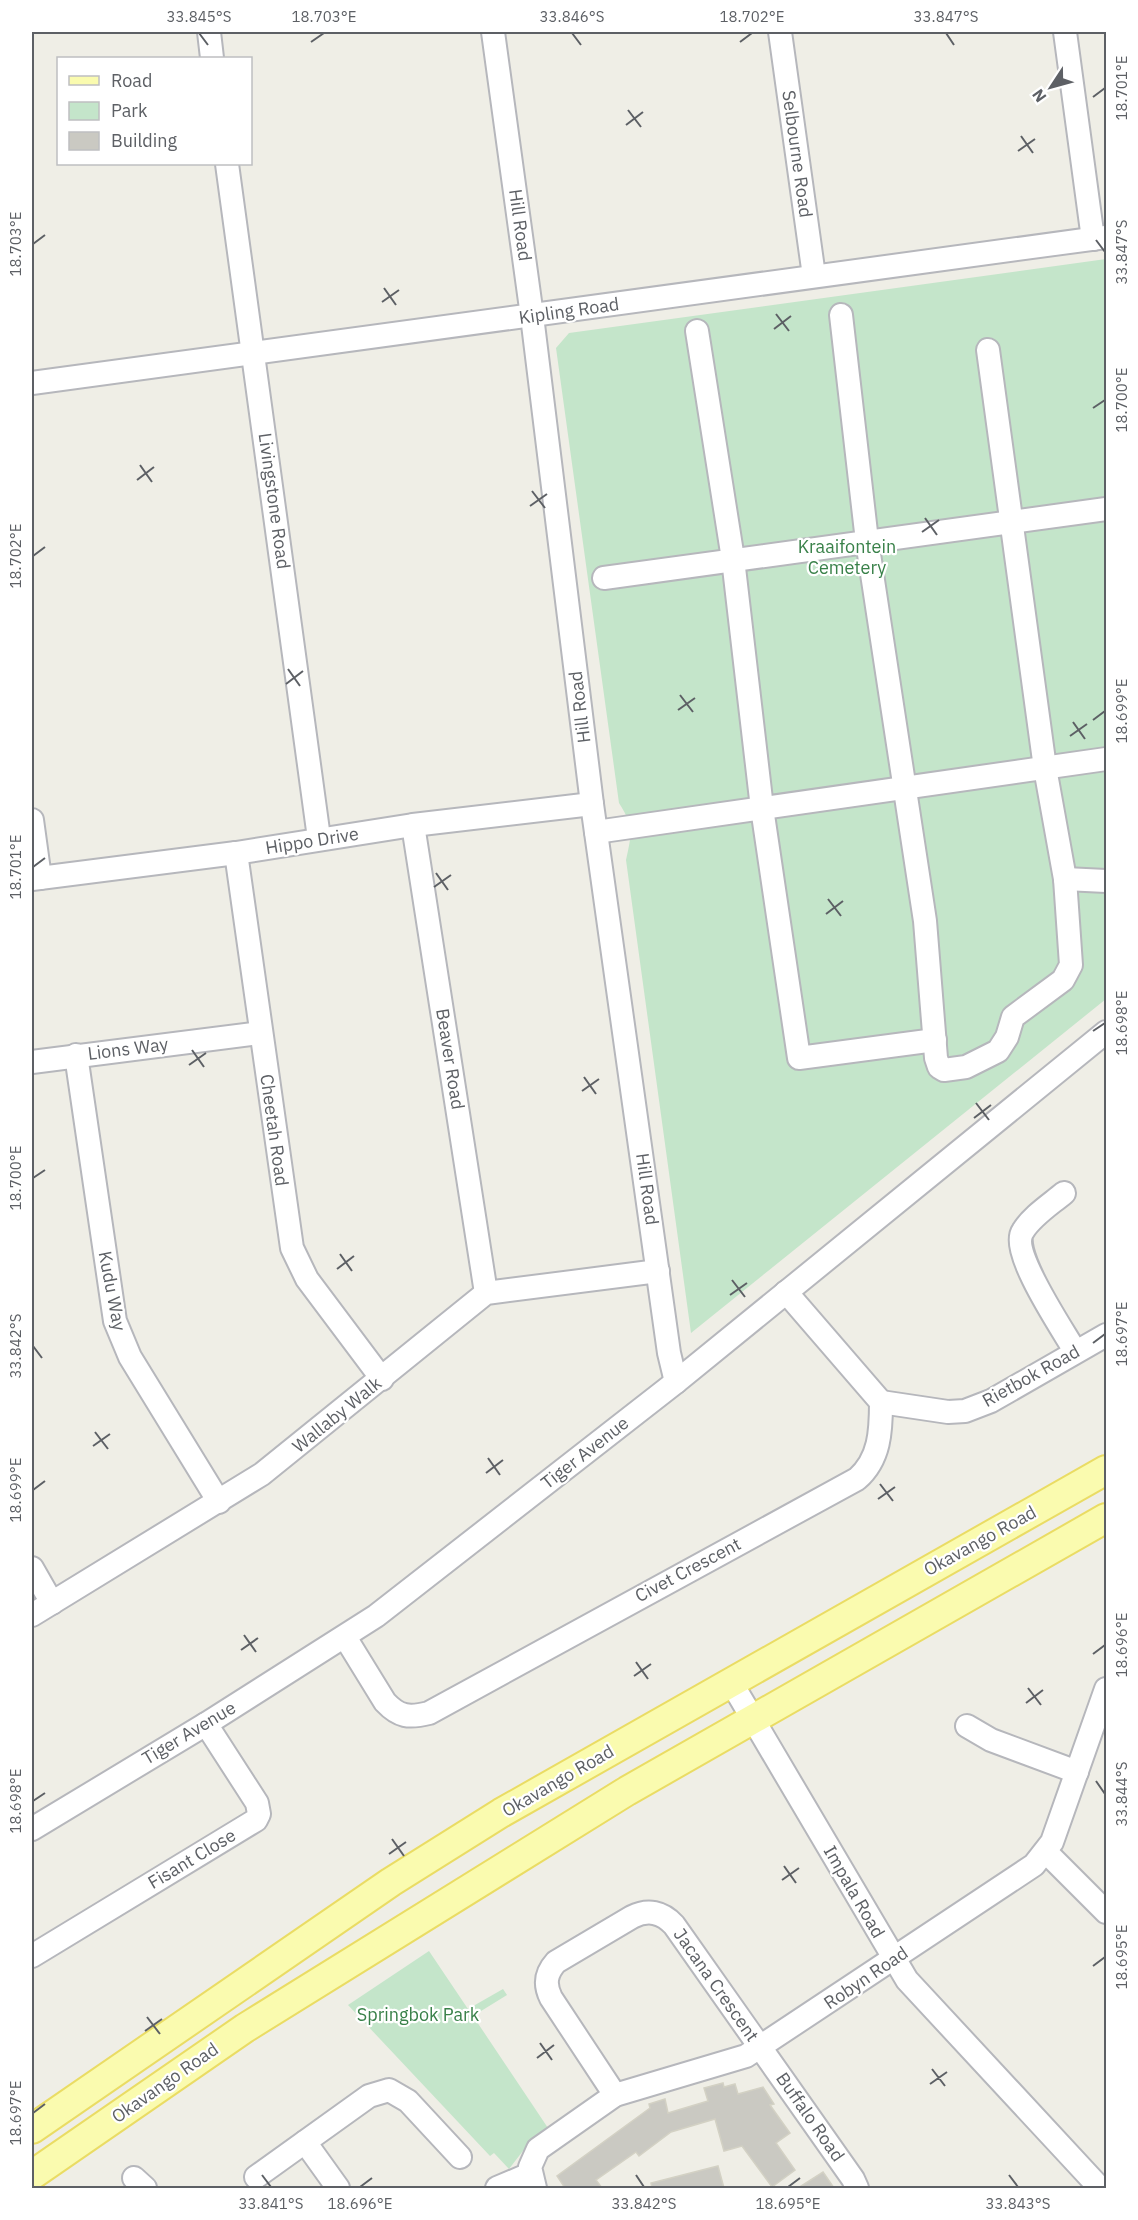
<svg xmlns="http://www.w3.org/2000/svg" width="1138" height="2220" viewBox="0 0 1138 2220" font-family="'IBM Plex Sans',sans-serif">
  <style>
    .green { fill: #c4e5ca }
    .building { fill: #cac9c2; stroke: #d3d1c4; stroke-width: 1.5 }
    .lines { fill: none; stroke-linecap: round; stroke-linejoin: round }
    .minor-casing { stroke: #b6b7bc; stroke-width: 26 }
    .major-casing { stroke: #eadc64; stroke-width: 32 }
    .minor { stroke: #fff; stroke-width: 22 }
    .major { stroke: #fafbaf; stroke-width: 28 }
    .ticks { fill: none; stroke: #5d6065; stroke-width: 2 }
    .labels { text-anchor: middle; stroke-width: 4.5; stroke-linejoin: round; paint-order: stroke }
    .street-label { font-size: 18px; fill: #5d6065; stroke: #fff }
    .park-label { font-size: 18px; fill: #398149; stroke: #fff }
    .neatline { fill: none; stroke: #5d6065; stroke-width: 2 }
    .ticks-label { font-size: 15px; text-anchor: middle; fill: #5d6065 }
  </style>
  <rect width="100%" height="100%" fill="#efeee6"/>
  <!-- green -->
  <g class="green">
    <path d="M1106 259V999L691 1333 626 860C632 832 634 827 619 803L556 348 569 333Z"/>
    <path d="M429 1951 468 2009 503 1989 507 1995 473 2016 548 2128 529 2143 509 2169 494 2153 490 2156 348 2005Z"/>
  </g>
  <!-- building -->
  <g class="building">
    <path d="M723 2083 724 2087 735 2084 738 2094 763 2087 774 2104 770 2105 790 2133 776 2143 795 2170 772 2187 742 2146 724 2151 715 2119 671 2132 639 2156 636 2152 596 2180 602 2188H565L557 2176 650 2108 649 2104 665 2099 668 2113 708 2101 704 2088Z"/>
    <path d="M718 2166 724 2188H652L651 2183Z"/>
    <path d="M823 2172 834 2188H798Z"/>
  </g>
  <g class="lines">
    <!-- minor casing -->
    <g class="minor-casing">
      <g id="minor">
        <path d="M209 32 212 58"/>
        <path d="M493 32 532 316 592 804 669 1353 676 1382"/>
        <path d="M780 32 814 276"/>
        <path d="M1065 32 1093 239"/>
        <path d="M227 164 319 838"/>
        <path d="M841 315 867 541 925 921 936 1058 939 1067 944 1070 966 1067 998 1051 1007 1037 1013 1017 1063 980 1071 965 1065 879 1045 768 988 350"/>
        <path d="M697 331 733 559 762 808 799 1058 935 1040"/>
        <path d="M32 383 1106 237"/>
        <path d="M604 578 1106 509"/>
        <path d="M32 820 40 878"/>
        <path d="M413 825 486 1293"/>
        <path d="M596 832 1106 759"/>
        <path d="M236 853 292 1248 307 1279 382 1379"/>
        <path d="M32 879 236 853 413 825 592 804"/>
        <path d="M1065 879 1106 881"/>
        <path d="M76 1055 115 1321 130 1357 219 1502"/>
        <path d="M32 1062 260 1033"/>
        <path d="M1064 1193C1051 1204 1032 1216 1023 1231 1009 1251 1063 1330 1075 1351"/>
        <path d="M881 1402 948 1412 965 1411 991 1401 1106 1335"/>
        <path d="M32 1568 52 1603"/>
        <path d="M32 1615 262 1474 486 1293 658 1271"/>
        <path d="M345 1637 385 1702C399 1717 409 1718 429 1713L857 1479C880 1459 881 1431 881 1402L786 1292"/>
        <path d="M731 1682 907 1980 1100 2188"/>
        <path d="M967 1726 991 1740 1077 1772"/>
        <path d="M32 1829 206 1724 376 1616 676 1382 1106 1032"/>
        <path d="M1047 1853 1106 1912"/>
        <path d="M32 1956 256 1820 259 1814 257 1803 206 1724"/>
        <path d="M615 2095 551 1998C544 1984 546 1973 556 1962L632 1917C648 1909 662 1912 674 1925L853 2179 857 2188"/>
        <path d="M305 2142 338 2188"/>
        <path d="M256 2177 369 2096 389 2090 408 2101 460 2157"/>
        <path d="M134 2178 145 2188"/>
        <path d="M497 2188 530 2174"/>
        <path d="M535 2188 530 2167 538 2149 615 2095 746 2056 1034 1865 1052 1842 1106 1689"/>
      </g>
    </g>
    <!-- major casing -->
    <g class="major-casing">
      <g id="major">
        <path d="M32 2129 391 1882 501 1813 1106 1470"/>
        <path d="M32 2175 245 2028 627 1791 1106 1518"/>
      </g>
    </g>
    <!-- minor -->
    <use href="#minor" class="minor"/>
    <!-- major -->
    <use href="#major" class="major"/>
  </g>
  <!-- ticks -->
  <path class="ticks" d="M199 33 208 45M572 33 581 45M946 33 954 45M311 42 324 33M740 42 752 33M1093 97 1105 88M628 110 641 127M626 125 643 112M1021 136 1033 153M1018 151 1035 139M1096 240 1105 252M33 244 45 235M384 288 396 305M382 302 399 290M776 314 789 331M774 329 791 316M1093 408 1105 400M140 465 152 482M137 480 154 467M532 491 545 508M530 506 547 494M925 518 937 535M922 532 939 520M33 556 45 547M288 669 300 686M286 684 303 671M680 695 693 712M678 710 695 698M1093 720 1105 711M1073 722 1085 739M1070 736 1087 724M33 867 45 858M436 873 448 890M434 887 451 875M828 899 841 916M826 914 843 901M1093 1031 1105 1023M192 1050 204 1067M189 1065 206 1053M584 1077 596 1094M582 1091 599 1079M976 1103 989 1120M974 1118 991 1105M33 1178 45 1170M340 1254 352 1271M337 1269 354 1256M732 1280 745 1297M730 1295 747 1283M1093 1343 1105 1334M33 1346 42 1358M95 1432 108 1449M93 1446 110 1434M488 1458 500 1475M486 1473 503 1460M880 1484 893 1501M33 1490 45 1481M878 1499 895 1487M244 1635 256 1652M241 1650 258 1638M1093 1654 1105 1645M636 1662 648 1679M634 1676 651 1664M1028 1688 1041 1705M1026 1703 1043 1690M1096 1781 1105 1794M33 1801 45 1793M392 1839 404 1856M389 1854 406 1842M784 1866 796 1883M782 1880 799 1868M1093 1966 1105 1957M147 2017 160 2034M145 2031 162 2019M540 2043 552 2060M537 2058 554 2045M932 2069 945 2086M930 2084 947 2072M33 2113 45 2104M262 2175 271 2187M636 2175 644 2187M1009 2175 1018 2187M360 2187 372 2178M788 2187 800 2178"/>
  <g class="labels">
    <!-- street labels -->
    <g class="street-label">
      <text transform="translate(797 154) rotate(82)" y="6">Selbourne Road</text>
      <text transform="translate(520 225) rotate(82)" y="6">Hill Road</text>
      <text transform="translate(569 311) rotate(-8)" y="6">Kipling Road</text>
      <text transform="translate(274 501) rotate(82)" y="6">Livingstone Road</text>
      <text transform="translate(580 707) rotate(-97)" y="6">Hill Road</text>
      <text transform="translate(312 841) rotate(-9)" y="6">Hippo Drive</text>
      <text transform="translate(128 1049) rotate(-7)" y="6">Lions Way</text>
      <text transform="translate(450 1059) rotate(81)" y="6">Beaver Road</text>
      <text transform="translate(274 1130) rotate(82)" y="6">Cheetah Road</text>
      <text transform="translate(647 1189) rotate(82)" y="6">Hill Road</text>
      <text transform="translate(112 1291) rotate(79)" y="6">Kudu Way</text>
      <text transform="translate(1031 1376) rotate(-29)" y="6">Rietbok Road</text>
      <text transform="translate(337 1415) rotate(-39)" y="6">Wallaby Walk</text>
      <text transform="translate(585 1453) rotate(-38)" y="6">Tiger Avenue</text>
      <text transform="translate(980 1541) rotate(-29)" y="6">Okavango Road</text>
      <text transform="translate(688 1570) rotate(-28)" y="6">Civet Crescent</text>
      <text transform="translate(189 1733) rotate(-31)" y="6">Tiger Avenue</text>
      <text transform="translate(558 1781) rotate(-30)" y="6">Okavango Road</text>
      <text transform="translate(192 1859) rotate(-31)" y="6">Fisant Close</text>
      <text transform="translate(854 1892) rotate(60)" y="6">Impala Road</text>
      <text transform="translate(866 1978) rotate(-34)" y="6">Robyn Road</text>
      <text transform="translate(716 1985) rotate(55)" y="6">Jacana Crescent</text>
      <text transform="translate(165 2083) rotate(-35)" y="6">Okavango Road</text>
      <text transform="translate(810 2117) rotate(55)" y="6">Buffalo Road</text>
    </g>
    <!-- park labels -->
    <g class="park-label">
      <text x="847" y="553">Kraaifontein<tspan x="847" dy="21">Cemetery</tspan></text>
      <text x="418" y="2021">Springbok Park</text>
    </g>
  </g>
  <!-- border -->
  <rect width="1138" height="2220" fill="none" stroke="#ffffff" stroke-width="66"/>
  <!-- legend -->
  <rect x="57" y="57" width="195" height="108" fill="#ffffff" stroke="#bebfc1" stroke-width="1.5"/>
  <rect x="69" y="76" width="30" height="9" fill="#fafbaf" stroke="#bebfc1" stroke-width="1.5"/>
  <text x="111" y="87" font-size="18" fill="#5d6065">Road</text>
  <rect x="69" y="102" width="30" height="18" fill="#c4e5ca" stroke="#bebfc1" stroke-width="1.5"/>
  <text x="111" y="117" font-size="18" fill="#5d6065">Park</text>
  <rect x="69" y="132" width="30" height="18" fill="#cac9c2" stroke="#bebfc1" stroke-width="1.5"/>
  <text x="111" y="147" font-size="18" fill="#5d6065">Building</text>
  <!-- north arrow -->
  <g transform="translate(1051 87) rotate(234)" stroke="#ffffff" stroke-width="4.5" paint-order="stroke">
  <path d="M0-4.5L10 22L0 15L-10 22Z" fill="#5d6065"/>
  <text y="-9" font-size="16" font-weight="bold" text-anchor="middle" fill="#5d6065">N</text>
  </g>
  <rect x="33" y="33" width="1072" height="2154" class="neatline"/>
  <g class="ticks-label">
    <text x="199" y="22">33.845°S</text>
    <text x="324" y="22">18.703°E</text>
    <text x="572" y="22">33.846°S</text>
    <text x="752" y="22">18.702°E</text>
    <text x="946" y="22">33.847°S</text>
    <text transform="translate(1122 88) rotate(-90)" y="5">18.701°E</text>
    <text transform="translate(16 244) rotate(-90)" y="5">18.703°E</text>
    <text transform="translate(1122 252) rotate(-90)" y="5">33.847°S</text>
    <text transform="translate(1122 400) rotate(-90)" y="5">18.700°E</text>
    <text transform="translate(16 556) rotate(-90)" y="5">18.702°E</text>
    <text transform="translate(1122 711) rotate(-90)" y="5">18.699°E</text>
    <text transform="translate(16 867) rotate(-90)" y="5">18.701°E</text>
    <text transform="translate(1122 1023) rotate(-90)" y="5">18.698°E</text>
    <text transform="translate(16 1178) rotate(-90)" y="5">18.700°E</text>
    <text transform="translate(1122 1334) rotate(-90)" y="5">18.697°E</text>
    <text transform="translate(16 1346) rotate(-90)" y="5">33.842°S</text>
    <text transform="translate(16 1490) rotate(-90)" y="5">18.699°E</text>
    <text transform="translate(1122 1645) rotate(-90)" y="5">18.696°E</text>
    <text transform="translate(1122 1794) rotate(-90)" y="5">33.844°S</text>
    <text transform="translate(16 1801) rotate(-90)" y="5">18.698°E</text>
    <text transform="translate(1122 1957) rotate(-90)" y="5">18.695°E</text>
    <text transform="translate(16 2113) rotate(-90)" y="5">18.697°E</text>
    <text x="271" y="2209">33.841°S</text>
    <text x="360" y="2209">18.696°E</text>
    <text x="644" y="2209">33.842°S</text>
    <text x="788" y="2209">18.695°E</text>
    <text x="1018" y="2209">33.843°S</text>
  </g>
</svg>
